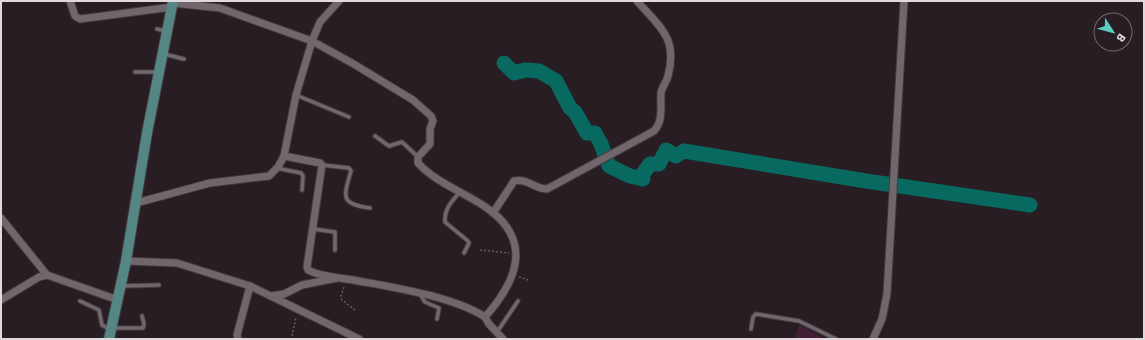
<svg xmlns="http://www.w3.org/2000/svg" width="1145" height="340" viewBox="0 0 1145 340" font-family="'Noto Sans',sans-serif">
  <style>
    .green { fill: #441e34 }
    .lines { fill: none; stroke-linecap: round; stroke-linejoin: round }
    .river { stroke: #086961; stroke-width: 15 }
    .lane-casing { stroke: #423a3e; stroke-width: 5.5 }
    .street-casing { stroke: #423a3e; stroke-width: 9 }
    .secondary-casing { stroke: #423a3e; stroke-width: 12 }
    .path { stroke: #665d62; stroke-width: 1.5; stroke-dasharray: 2 2; stroke-linecap: butt }
    .lane { stroke: #71666c; stroke-width: 3.5 }
    .street { stroke: #71666c; stroke-width: 7 }
    .secondary { stroke: #548686; stroke-width: 10 }
  </style>
  <rect width="100%" height="100%" fill="#271d22"/>
  <!-- green -->
  <path class="green" d="M799 325 826 339H794Z"/>
  <g class="lines">
    <!-- river -->
    <path class="river" d="M504 63 514 73 525 70 539 71 556 81 570 108 575 112 587 133H595L601 144 609 166 630 176 643 179 642 175 650 164H659L666 150 676 156 684 151 866 181 1030 205"/>
    <!-- lane casing -->
    <g class="lane-casing">
      <g id="lane">
        <path d="M157 29 166 31"/>
        <path d="M164 54 184 59"/>
        <path d="M135 72H158"/>
        <path d="M296 95 349 117"/>
        <path d="M375 136 389 146 402 142 418 157"/>
        <path d="M322 165 349 168 351 171C344 196 339 204 370 208"/>
        <path d="M278 167 281 169 301 173 303 176 302 190"/>
        <path d="M460 192C452 201 444 209 445 222L468 241 469 243 464 253"/>
        <path d="M313 229 335 232V250"/>
        <path d="M122 286 159 285"/>
        <path d="M420 294 425 302 439 308 437 319"/>
        <path d="M80 301 99 310 102 325 109 329"/>
        <path d="M113 328H143L144 324 142 316"/>
        <path d="M751 329 753 317 756 314 799 321 836 339"/>
        <path d="M497 332 518 301"/>
      </g>
    </g>
    <!-- street casing -->
    <g class="street-casing">
      <g id="street">
        <path d="M70 1 75 16 80 19 172 7"/>
        <path d="M173 3 220 8 312 41 352 63 413 100 431 116 433 121 430 129V144L418 157V163C435 182 463 192 484 206 534 239 518 280 485 317L489 324 503 339"/>
        <path d="M284 156 320 163 322 165 307 267 308 270C318 276 341 278 353 280 391 287 452 296 485 317"/>
        <path d="M136 203 210 183 269 176 278 167 284 156 296 95 312 41 320 22 339 1"/>
        <path d="M493 213 514 181C527 178 535 189 547 189L654 131C664 120 660 106 661 93 662 86 667 82 668 76 678 38 660 27 637 1"/>
        <path d="M1 218 47 275"/>
        <path d="M126 261 177 263 250 286 359 339"/>
        <path d="M271 296 284 294 302 285 337 278"/>
        <path d="M1 300 39 277 47 275 118 300"/>
        <path d="M238 339 237 335 250 286"/>
        <path d="M873 339 882 319 887 294 904 1"/>
      </g>
    </g>
    <!-- secondary casing -->
    <g class="secondary-casing">
      <path id="secondary" d="M109 339 126 261 147 133 173 1"/>
    </g>
    <!-- path -->
    <g class="path">
      <path d="M480 250 509 253"/>
      <path d="M519 277 528 280"/>
      <path d="M344 287 341 296 342 300 355 310"/>
      <path d="M292 336 296 317"/>
    </g>
    <!-- lane -->
    <use href="#lane" class="lane"/>
    <!-- street -->
    <use href="#street" class="street"/>
    <!-- secondary -->
    <use href="#secondary" class="secondary"/>
  </g>
  <!-- border -->
  <rect width="1145" height="340" fill="none" stroke="#e0d9dd" stroke-width="4"/>
  <!-- north arrow -->
  <g transform="translate(1113 32) rotate(126)"><circle r="19" fill="#271d22" stroke="#71686d"/>
  <path d="M0-3L7 15L0 10L-7 15Z" fill="#57cec1"/>
  <text y="-6" font-size="11" font-weight="bold" text-anchor="middle" fill="#e0d9dd">B</text>
  </g>
</svg>
